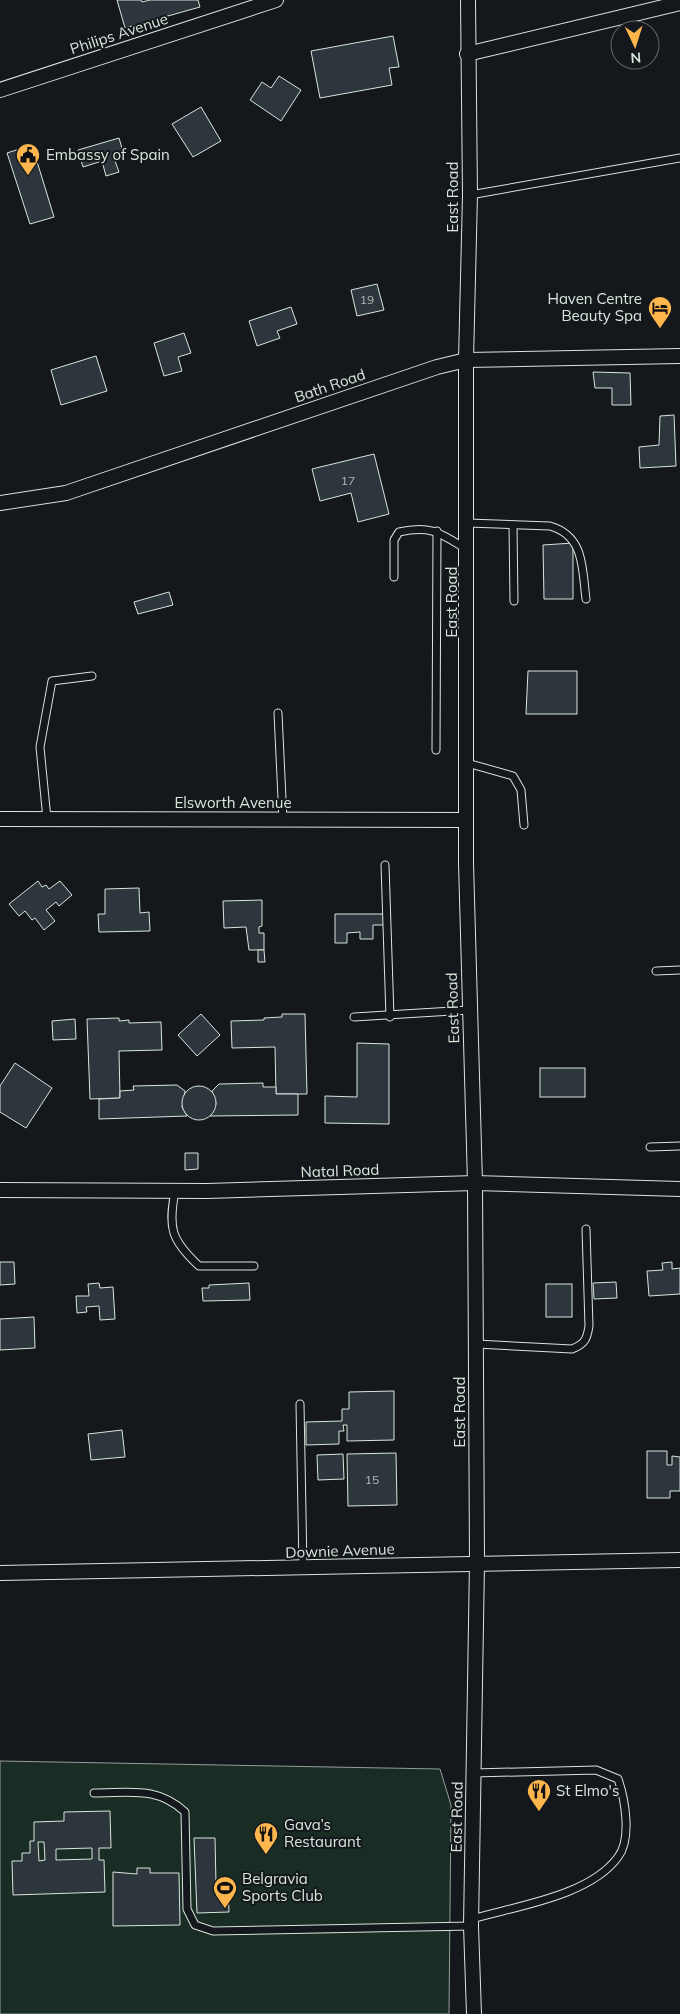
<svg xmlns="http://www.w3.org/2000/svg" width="680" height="2014" viewBox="0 0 680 2014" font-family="Mulish,sans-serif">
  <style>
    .green { fill: #1a2d24; stroke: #939e99 }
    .building { fill: #2c363c; stroke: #d8e6dc; fill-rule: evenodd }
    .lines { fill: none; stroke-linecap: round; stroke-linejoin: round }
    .service-casing { stroke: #d8e6dc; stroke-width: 9 }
    .minor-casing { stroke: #d8e6dc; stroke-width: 16 }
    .service { stroke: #14181c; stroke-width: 7 }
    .minor { stroke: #14181c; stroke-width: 14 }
    .labels { text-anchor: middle; stroke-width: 4; stroke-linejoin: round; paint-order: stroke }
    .number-label { font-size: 12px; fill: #adbab4 }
    .street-label { font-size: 15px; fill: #d8e6dc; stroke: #14181c }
    .poi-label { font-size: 15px; fill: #d8e6dc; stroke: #14181c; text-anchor: start }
  </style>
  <rect width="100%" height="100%" fill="#14181c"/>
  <!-- green -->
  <path class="green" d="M0 1761 440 1769 451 1805 449 2014H0Z"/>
  <!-- building -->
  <g class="building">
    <path d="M117 0H141L142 2 150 0H198L200 7 125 28Z"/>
    <path d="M393 36 399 67 389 68 392 85 320 98 311 51Z"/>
    <path d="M279 76 301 90 281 121 250 100 262 82 271 88Z"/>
    <path d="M201 107 221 141 193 157 172 124Z"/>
    <path d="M119 138 124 155 114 158 119 172 106 176 102 161 83 167 78 150Z"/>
    <path d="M32 145 54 217 30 224 7 153Z"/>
    <path d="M377 284 384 310 357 316 351 290Z"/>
    <path d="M291 307 297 324 277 331 280 338 257 346 249 321Z"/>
    <path d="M184 333 191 353 178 357 182 371 164 376 154 343Z"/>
    <path d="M96 356 107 391 61 405 51 370Z"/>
    <path d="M593 372 630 373 631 405H612V388H595Z"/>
    <path d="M674 415 676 466 640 468 639 447 659 445 660 416Z"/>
    <path d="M374 454 389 514 358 522 351 493 320 501 312 469Z"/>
    <path d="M573 543V599H544L543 545Z"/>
    <path d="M169 592 173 605 138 614 134 602Z"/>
    <path d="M528 671H577V714H526Z"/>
    <path d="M38 881 42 887 46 885 49 889 60 881 72 895 59 906 56 902 46 910 55 921 44 930 35 918 32 920 25 911 19 916 9 904Z"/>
    <path d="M139 888 140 913 149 912 150 931 99 932 98 914H105V889Z"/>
    <path d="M262 900V926L259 927V933H264V950H249L246 927 224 928 223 901Z"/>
    <path d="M335 914H384V925H373V939H360V932L347 933V943H335Z"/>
    <path d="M258 950H264L265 962H258Z"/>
    <path d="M201 1014 220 1035 197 1056 178 1035Z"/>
    <path d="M282 1014H305L307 1094H276L275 1047 232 1048 231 1021 264 1020V1018L282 1017Z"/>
    <path d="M119 1018V1021L129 1020V1023L161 1022 162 1050 119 1051 120 1098 90 1099 87 1019Z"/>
    <path d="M75 1019 76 1039 53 1040 52 1021Z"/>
    <path d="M357 1043 389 1044V1124L325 1123V1096L357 1097Z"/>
    <path d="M15 1063 52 1088 26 1128 0 1112V1086Z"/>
    <rect x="540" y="1068" width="45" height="29"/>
    <path d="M263 1083V1087H276V1094H298V1115L210 1116 216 1104 212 1091 219 1084Z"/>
    <path d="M177 1085 185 1091 182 1107 187 1116 99 1119V1099L120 1098V1091L134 1090 133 1086Z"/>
    <circle cx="199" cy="1103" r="17"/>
    <path d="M185 1153H198V1169L185 1170Z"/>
    <path d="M0 1262H14L15 1284 0 1285Z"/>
    <path d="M672 1262V1269L680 1268V1294L649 1296 647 1271 663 1270 662 1263Z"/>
    <path d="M616 1282 617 1298 594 1299 593 1283Z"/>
    <path d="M99 1283 100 1288 113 1287 115 1319 100 1320 99 1306 86 1307 87 1312 77 1313 76 1296H89L88 1284Z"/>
    <path d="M249 1283 250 1300 203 1301 202 1288H209V1285Z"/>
    <rect x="546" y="1284" width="26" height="33"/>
    <path d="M34 1317 35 1348 0 1350V1319Z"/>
    <path d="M394 1391V1440L347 1441V1425H343L344 1431H339V1444L306 1445V1422L342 1421V1409H349V1392Z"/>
    <path d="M122 1430 125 1457 91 1460 88 1434Z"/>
    <path d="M647 1451H667V1465H672V1456L680 1457V1491H670V1498H647Z"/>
    <path d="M396 1453 397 1505 348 1506 347 1454Z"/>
    <path d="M343 1454 344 1479 318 1480 317 1455Z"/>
    <path d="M110 1811 111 1848H99V1860H104L105 1892 13 1895 12 1861H22V1853H30V1841H34V1822L64 1821V1812ZM38 1842H44L45 1860 39 1861ZM92 1848V1859L56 1860V1849Z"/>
    <path d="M194 1838H215L216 1885H228L229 1912 197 1913Z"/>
    <path d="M137 1868H150V1873H179L180 1925 113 1926V1872L137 1874Z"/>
  </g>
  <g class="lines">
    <!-- service casing -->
    <g class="service-casing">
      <g id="service">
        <path d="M470 195 680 158"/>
        <path d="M468 523 550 526C585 536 582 569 586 599"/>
        <path d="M513 525 514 601"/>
        <path d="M394 577V540L399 532C431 525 440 533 466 549"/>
        <path d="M278 713 283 820"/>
        <path d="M436 750 437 531"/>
        <path d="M467 763 513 776 521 790 524 825"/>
        <path d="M47 819 40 747 52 681 92 676"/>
        <path d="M385 865 390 1017"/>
        <path d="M656 971 680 970"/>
        <path d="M354 1017 469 1010"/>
        <path d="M650 1147 680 1146"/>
        <path d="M175 1191C168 1228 171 1240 199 1266H254"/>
        <path d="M476 1344 572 1349C585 1344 587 1339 589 1326L586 1229"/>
        <path d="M300 1404 303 1568"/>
        <path d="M94 1793C130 1793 157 1786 185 1812L187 1909 195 1925 213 1931 471 1926"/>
        <path d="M472 1919C516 1906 590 1896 618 1857 632 1839 625 1799 618 1779L596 1770 474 1773"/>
      </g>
    </g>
    <!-- minor casing -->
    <g class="minor-casing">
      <g id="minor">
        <path d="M468 0 470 195 466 360V863L475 1183 477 1563 471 1926 474 2014"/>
        <path d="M467 54 680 3"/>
        <path d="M0 90 276 0"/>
        <path d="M0 503 66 493 437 367 466 360 680 356"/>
        <path d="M0 819 466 820"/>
        <path d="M0 1190 207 1191 475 1183 680 1189"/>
        <path d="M0 1573C227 1570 453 1563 680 1560"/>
      </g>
    </g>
    <!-- service -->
    <use href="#service" class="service"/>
    <!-- minor -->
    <use href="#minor" class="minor"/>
  </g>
  <!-- icons -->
  <defs>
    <g id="civic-pin" transform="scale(1.25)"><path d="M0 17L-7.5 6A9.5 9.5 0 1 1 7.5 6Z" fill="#ffb74d" stroke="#14181c"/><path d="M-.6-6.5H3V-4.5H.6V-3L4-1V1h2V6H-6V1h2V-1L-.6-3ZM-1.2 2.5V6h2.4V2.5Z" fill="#111"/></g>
    <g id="hotel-pin" transform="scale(1.25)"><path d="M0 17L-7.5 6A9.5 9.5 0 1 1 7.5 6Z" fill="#ffb74d" stroke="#14181c"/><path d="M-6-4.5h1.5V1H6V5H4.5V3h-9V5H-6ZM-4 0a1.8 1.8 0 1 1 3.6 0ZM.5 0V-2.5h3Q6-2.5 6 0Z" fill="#111"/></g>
    <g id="restaurant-pin" transform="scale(1.25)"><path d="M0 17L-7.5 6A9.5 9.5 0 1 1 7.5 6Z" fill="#ffb74d" stroke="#14181c"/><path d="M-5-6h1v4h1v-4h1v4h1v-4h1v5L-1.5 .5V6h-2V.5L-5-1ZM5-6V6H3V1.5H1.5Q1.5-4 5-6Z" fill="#111"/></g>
    <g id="stadium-pin" transform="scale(1.25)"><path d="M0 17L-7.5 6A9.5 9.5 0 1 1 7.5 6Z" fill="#ffb74d" stroke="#14181c"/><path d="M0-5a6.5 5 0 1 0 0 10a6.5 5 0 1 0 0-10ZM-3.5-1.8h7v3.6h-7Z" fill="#111"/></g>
  </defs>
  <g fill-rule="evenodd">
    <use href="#civic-pin" x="28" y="155"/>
    <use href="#hotel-pin" x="660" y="308"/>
    <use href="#restaurant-pin" x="539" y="1791"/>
    <use href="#restaurant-pin" x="266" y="1834"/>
    <use href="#stadium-pin" x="225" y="1888"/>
  </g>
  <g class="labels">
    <!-- number labels -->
    <g class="number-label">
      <text x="367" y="304">19</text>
      <text x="348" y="485">17</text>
      <text x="372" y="1484">15</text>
    </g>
    <!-- street labels -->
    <g class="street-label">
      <text transform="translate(119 34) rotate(-18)" y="5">Philips Avenue</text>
      <text transform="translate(453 197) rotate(-90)" y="5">East Road</text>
      <text transform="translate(330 386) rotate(-19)" y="5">Bath Road</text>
      <text transform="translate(452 602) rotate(-90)" y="5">East Road</text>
      <text x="233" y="808">Elsworth Avenue</text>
      <text transform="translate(453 1008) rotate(-92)" y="5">East Road</text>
      <text transform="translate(340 1171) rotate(-2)" y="5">Natal Road</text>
      <text transform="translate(460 1412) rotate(-90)" y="5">East Road</text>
      <text transform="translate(340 1551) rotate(-2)" y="5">Downie Avenue</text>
      <text transform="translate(457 1817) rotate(-89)" y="5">East Road</text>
    </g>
    <!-- poi labels -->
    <g class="poi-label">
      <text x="46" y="160">Embassy of Spain</text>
      <text x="642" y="304" text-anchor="end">Haven Centre<tspan x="642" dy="17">Beauty Spa</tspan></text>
      <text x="556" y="1796">St Elmo's</text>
      <text x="284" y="1830">Gava’s<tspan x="284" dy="17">Restaurant</tspan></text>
      <text x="242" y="1884">Belgravia<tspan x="242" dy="17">Sports Club</tspan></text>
    </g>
  </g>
  <!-- north arrow -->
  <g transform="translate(635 45) rotate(176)"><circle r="24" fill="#14181c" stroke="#626a69"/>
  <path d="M0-4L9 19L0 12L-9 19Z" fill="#ffb74d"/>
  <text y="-8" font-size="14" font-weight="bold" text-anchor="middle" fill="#d8e6dc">N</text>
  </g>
</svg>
